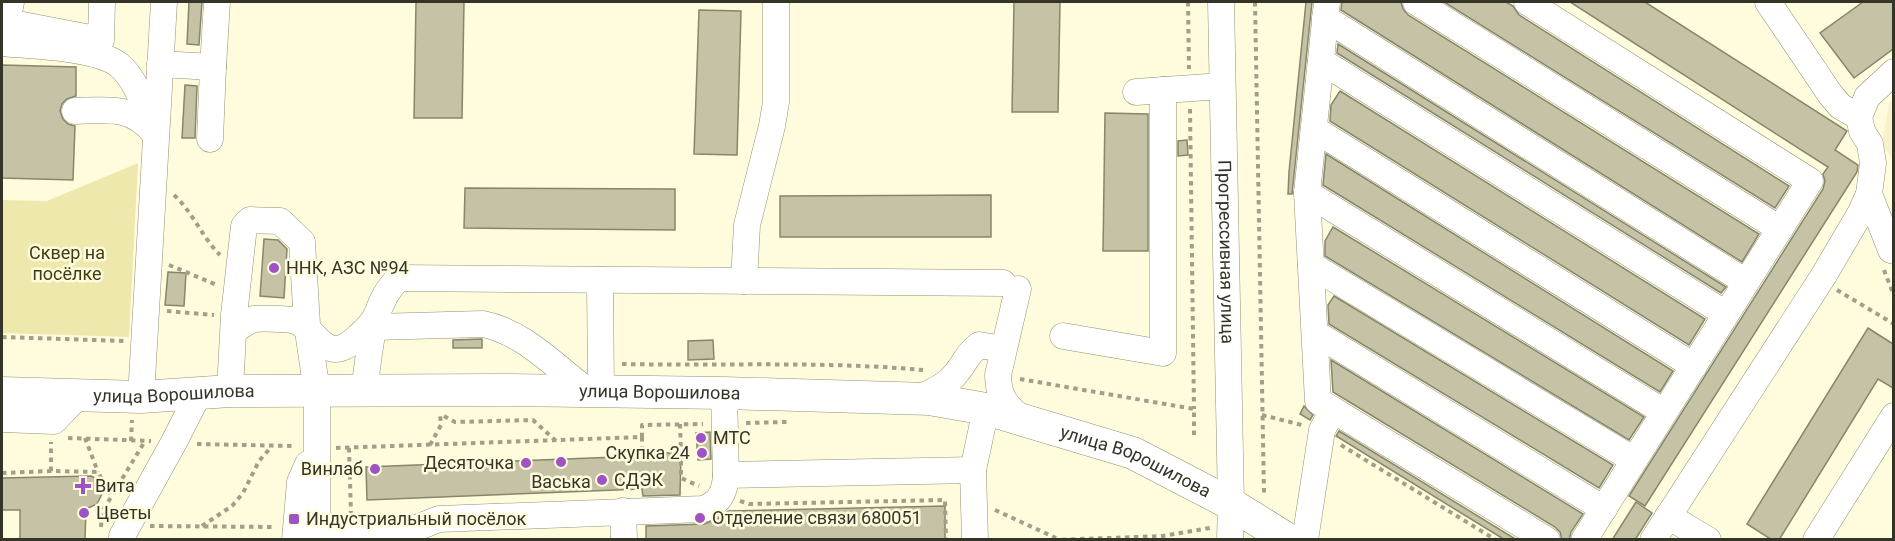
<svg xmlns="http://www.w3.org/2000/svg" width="1895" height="541" viewBox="0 0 1895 541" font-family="Roboto,sans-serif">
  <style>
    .built { fill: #f6f2cc }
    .green { fill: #eee8ad }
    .building { fill: #c5c2a5; stroke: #88866a; stroke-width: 1.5 }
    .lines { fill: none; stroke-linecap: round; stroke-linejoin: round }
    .minor-casing { stroke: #928f74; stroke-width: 27 }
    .major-casing { stroke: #928f74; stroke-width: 33 }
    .path { stroke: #a19f89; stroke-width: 4; stroke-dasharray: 4.5 4.5; stroke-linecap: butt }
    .minor { stroke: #fff; stroke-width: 26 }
    .major { stroke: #fff; stroke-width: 32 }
    .poi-dot { fill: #9e52c4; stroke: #fffcde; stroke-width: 2 }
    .labels { text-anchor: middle; stroke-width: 5; stroke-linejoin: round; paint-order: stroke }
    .park-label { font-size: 18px; fill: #413c12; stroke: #fffcde }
    .street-label { font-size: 18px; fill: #353428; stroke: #fffcde }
    .poi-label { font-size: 18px; fill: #353428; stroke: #fffcde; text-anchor: start }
  </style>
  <rect width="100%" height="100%" fill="#fffcde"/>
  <!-- built -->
  <path class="built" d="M1893 100V160L1882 143 1889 103Z"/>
  <!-- green -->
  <path class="green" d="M138 163 129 337 2 333V200L47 201Z"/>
  <!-- building -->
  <g class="building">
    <path d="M189 2H202L199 45 187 44Z"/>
    <path d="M416 2H464L462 118H414Z"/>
    <path d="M1014 2H1060L1058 112H1012Z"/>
    <path d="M1306 2H1312L1292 194H1288L1289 172Z"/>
    <path d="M1342 2H1401L1403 9 1408 15 1759 234 1742 262 1341 10Z"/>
    <path d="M1444 2H1506L1513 6 1519 15 1789 186 1775 208Z"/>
    <path d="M1570 2H1645L1847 131 1835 150 1858 165 1857 172 1645 506 1629 496 1823 189 1825 181 1823 174 1828 167Z"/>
    <path d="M1863 2H1893V49L1854 78 1820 33Z"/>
    <path d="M699 10 741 11 737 155 694 154Z"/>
    <path d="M1338 44 1726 287 1721 293 1337 53Z"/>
    <path d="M2 65 76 67V96L67 99 62 104 60 111 63 119 68 124 75 126 73 180 2 178Z"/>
    <path d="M185 85 197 86 195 138H182Z"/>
    <path d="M1340 91 1705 319 1689 345 1330 121 1331 105Z"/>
    <path d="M1105 113 1148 114V251H1103Z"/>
    <path d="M1187 140 1188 155 1178 156V141Z"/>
    <path d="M1326 154 1673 371 1660 392 1323 185Z"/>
    <path d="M465 188 675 189V230L464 228Z"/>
    <path d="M991 195V237H780V196Z"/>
    <path d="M1333 227 1644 417 1629 440 1325 256V241Z"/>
    <path d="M264 239 278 240 287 249 284 298 260 296Z"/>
    <path d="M168 272 186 273 184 306 165 305Z"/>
    <path d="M1334 296 1613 465 1599 488 1329 324 1328 305Z"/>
    <path d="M1868 328 1893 344V388L1878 379 1779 540H1772L1747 524Z"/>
    <path d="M482 339V348H453V340Z"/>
    <path d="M713 340 714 359 688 360V341Z"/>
    <path d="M1331 360 1583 514 1571 532 1569 540H1562L1560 532 1555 527 1333 392Z"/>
    <path d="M1304 406 1313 415 1310 420 1300 414Z"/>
    <path d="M1339 431 1517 540H1505L1336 436Z"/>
    <path d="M710 432 711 459 698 460 696 433Z"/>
    <path d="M642 453H681L680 495 643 496 642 489 367 500 366 467 642 456Z"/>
    <path d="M91 476 99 480 103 492 97 504 86 509 85 540H20V510H2V478Z"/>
    <path d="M1636 502 1652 513 1635 540H1612Z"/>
    <path d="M945 506V540H646V526L704 524 717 519 728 511Z"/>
  </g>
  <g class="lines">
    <!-- minor casing -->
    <g class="minor-casing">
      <g id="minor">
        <path d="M11 2 7 22 101 40 102 2"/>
        <path id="s1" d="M1221 2 1231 504 1230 540"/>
        <path d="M1416 2 1780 229"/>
        <path d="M1527 2 1810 181 1584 540"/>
        <path d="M1768 2 1830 94 1840 106 1859 117"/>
        <path d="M1325 18 1746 282"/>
        <path d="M2 43C31 46 96 47 119 65 137 80 145 109 154 130"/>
        <path d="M1321 61 1726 314"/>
        <path d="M160 64 213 67 217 2"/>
        <path d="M1136 92 1222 86"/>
        <path d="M75 111C108 110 132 105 154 133"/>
        <path d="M1314 129 1694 366"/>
        <path d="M210 139 213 67"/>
        <path d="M1307 193 1664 412"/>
        <path d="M1869 194 1891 250 1894 251"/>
        <path d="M1311 265 1634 460"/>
        <path d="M600 280 601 391"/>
        <path d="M744 281 747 225 772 126 776 102V2"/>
        <path d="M1018 289 998 375C998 397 1006 405 1021 419"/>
        <path d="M375 327 483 324C524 332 555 367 588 391"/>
        <path d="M234 330C240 327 248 321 254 319 262 318 284 319 292 320 317 325 323 370 358 337 365 330 372 325 376 316"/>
        <path d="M1315 333 1604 509"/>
        <path d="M1063 336 1163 353V90"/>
        <path d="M230 391 234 315 244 226 250 220 280 221 302 242 307 324 317 392V540"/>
        <path d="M364 391C370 354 370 304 399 278L1003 283"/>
        <path d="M724 393 726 475 973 470 986 409"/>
        <path d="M141 397 164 2"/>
        <path d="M919 398C934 391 948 385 958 371 968 359 965 356 979 345L1003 349"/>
        <path d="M1333 410 1547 540"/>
        <path d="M2 419 54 421 78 396"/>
        <path d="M973 470 975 540"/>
        <path d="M623 511 624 540"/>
        <path d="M1668 516 1708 540"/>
        <path d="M317 532 351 534 411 530 439 519 703 509C720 503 725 492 726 475"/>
        <path d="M122 540V536L174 442 199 393"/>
        <path d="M295 540 300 482 308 464"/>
        <path d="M1305 540 1322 430 1333 410 1318 401 1307 193 1327 2"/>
        <path d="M1653 540 1824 275 1861 212 1869 194 1873 163 1870 144 1862 131 1859 117 1867 97 1894 72"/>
        <path d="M1816 540 1894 416"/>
      </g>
    </g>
    <!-- major casing -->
    <g class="major-casing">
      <g id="major">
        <path id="s2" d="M2 393 141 397 230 391 501 390 724 393 929 399 986 409 1133 453 1231 504 1289 540"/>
      </g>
    </g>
    <!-- path -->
    <g class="path">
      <path d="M1188 2 1189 69"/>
      <path d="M1255 2 1264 493"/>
      <path d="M1190 109 1194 409"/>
      <path d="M174 195C192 211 202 237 220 255"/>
      <path d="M169 265 217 285"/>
      <path d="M1884 270 1894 296"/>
      <path d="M1837 290 1894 324"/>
      <path d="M167 311 214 315"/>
      <path d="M2 337 124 341"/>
      <path d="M622 364C723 366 823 361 923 370"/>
      <path d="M1020 379 1194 409V438"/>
      <path d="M1262 415 1302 425"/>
      <path d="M444 416 455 422 533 420 556 441"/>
      <path d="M746 423 787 422"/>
      <path d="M680 424 681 453"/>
      <path d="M642 437V453H681V478L699 486"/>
      <path d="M68 438 151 441"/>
      <path d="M85 438 98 472"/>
      <path d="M131 441 132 420"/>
      <path d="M197 444 293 446"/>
      <path d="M430 445 441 425 440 414"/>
      <path d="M1341 445 1496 540"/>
      <path d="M336 448 642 437V425L703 424"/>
      <path d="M349 448 351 514"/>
      <path d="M51 471V442"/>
      <path d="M2 473 51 471 98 472 111 496"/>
      <path d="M740 501 749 504 945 500 946 540"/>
      <path d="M995 510 1056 538"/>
      <path d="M150 526 275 527"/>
      <path d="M202 526 232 506 243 493 259 461 272 446"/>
      <path d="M101 527 102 512 145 441"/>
      <path d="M1053 540 1163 536 1210 528"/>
    </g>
    <!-- minor -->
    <use href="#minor" class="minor"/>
    <!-- major -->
    <use href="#major" class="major"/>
  </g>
  <!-- markers -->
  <g class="poi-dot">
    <circle cx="274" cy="268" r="6"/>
    <circle cx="701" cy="438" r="6"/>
    <circle cx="702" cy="453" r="6"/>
    <circle cx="561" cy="462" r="6"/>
    <circle cx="526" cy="463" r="6"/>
    <circle cx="375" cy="469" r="6"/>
    <circle cx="602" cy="480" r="6"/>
    <path d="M80 477h6v6h6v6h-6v6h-6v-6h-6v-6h6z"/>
    <circle cx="84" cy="513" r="6"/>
    <circle cx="700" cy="518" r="6"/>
    <rect x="288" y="513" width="12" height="12" rx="3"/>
  </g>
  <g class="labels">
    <!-- park labels -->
    <g class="park-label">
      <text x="67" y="259">Сквер на<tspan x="67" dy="21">посёлке</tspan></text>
    </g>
    <!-- street labels -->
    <g class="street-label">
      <text dy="6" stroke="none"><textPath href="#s1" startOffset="250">Прогрессивная улица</textPath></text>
      <text dy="6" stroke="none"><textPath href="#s2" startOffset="658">улица Ворошилова</textPath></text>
      <text dy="6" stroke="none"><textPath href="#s2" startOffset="172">улица Ворошилова</textPath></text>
      <text dy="6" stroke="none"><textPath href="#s2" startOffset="1144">улица Ворошилова</textPath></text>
    </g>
    <!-- poi labels -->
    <g class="poi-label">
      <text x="286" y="274">ННК, АЗС №94</text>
      <text x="713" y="444">МТС</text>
      <text x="690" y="459" text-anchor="end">Скупка 24</text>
      <text x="514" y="469" text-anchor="end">Десяточка</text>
      <text x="363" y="475" text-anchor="end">Винлаб</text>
      <text x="614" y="486">СДЭК</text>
      <text x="561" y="488" text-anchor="middle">Васька</text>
      <text x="95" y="492">Вита</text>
      <text x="96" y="519">Цветы</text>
      <text x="712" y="524">Отделение связи 680051</text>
      <text x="306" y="525">Индустриальный посёлок</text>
    </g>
  </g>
  <!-- border -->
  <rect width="1895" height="541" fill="none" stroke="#353428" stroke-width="6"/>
</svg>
